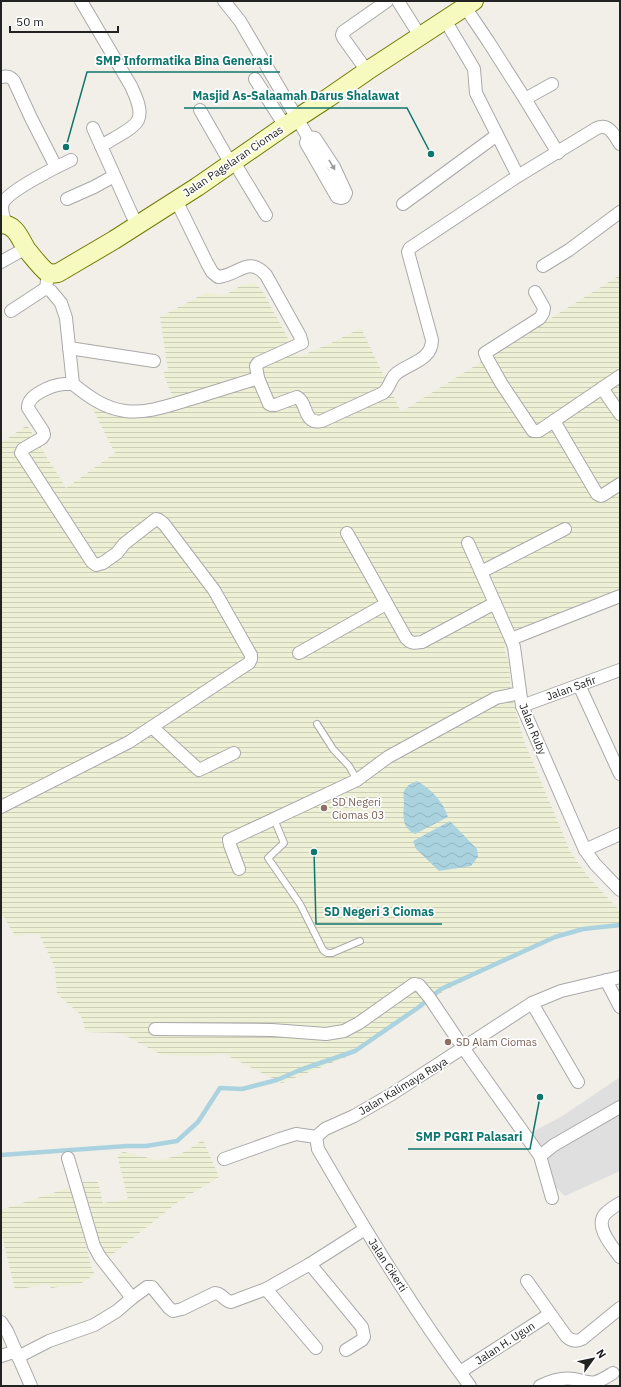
<svg xmlns="http://www.w3.org/2000/svg" width="621" height="1387" viewBox="0 0 621 1387" font-family="'IBM Plex Sans',sans-serif">
  <style>
    .residential { fill: #e0dfdf }
    .farmland { fill: url(#farmland-rules) }
    .water { fill: url(#water-waves) }
    .lines { fill: none; stroke-linecap: round; stroke-linejoin: round }
    .stream { stroke: #aad3df; stroke-width: 4.5 }
    .service-casing { stroke: #a9a9a9; stroke-width: 8 }
    .minor-casing { stroke: #a9a9a9; stroke-width: 14 }
    .secondary-casing { stroke: #707d05; stroke-width: 20 }
    .service { stroke: #fff; stroke-width: 6 }
    .minor { stroke: #fff; stroke-width: 12 }
    .secondary { stroke: #f7fabf; stroke-width: 18 }
    .oneway { fill: #9c9c9c }
    .education-dot { fill: #8d6e63; stroke: #fff; stroke-width: 1.5 }
    .labels { text-anchor: middle; stroke-width: 3.5; stroke-linejoin: round; paint-order: stroke }
    .street-label { font-size: 11px; fill: #222; stroke: #fff }
    .education-label { font-size: 11px; fill: #785e54; stroke: #fff; text-anchor: start }
    .leader { fill: none; stroke: #0f766e; stroke-width: 1.5 }
    .callout-dot { fill: #0f766e; stroke: #fff; stroke-width: 1.5 }
    .callout-label { font-size: 12px; text-anchor: middle; font-weight: bold; fill: #0f766e; stroke: #fff; stroke-width: 3.5; stroke-linejoin: round; paint-order: stroke }
  </style>
  <defs>
    <pattern id="farmland-rules" width="6" height="5" patternUnits="userSpaceOnUse"><rect width="6" height="5" fill="#eef0d5"/><path d="M0 2.5h6" fill="none" stroke="#ccceb7"/></pattern>
    <pattern id="water-waves" width="16" height="10" patternUnits="userSpaceOnUse"><rect width="16" height="10" fill="#aad3df"/><path d="M0 5q4-4 8 0t8 0" fill="none" stroke="#92b5bf"/></pattern>
  </defs>
  <rect width="100%" height="100%" fill="#f2efe9"/>
  <!-- residential -->
  <path class="residential" d="M620 1077V1171L565 1196 551 1182 529 1134 564 1115Z"/>
  <!-- farmland -->
  <g class="farmland">
    <path d="M620 275V597L534 630 504 648 509 664 511 694 524 741 570 851 586 874 620 911V926L613 929 595 930 570 929 553 936 444 991 419 1010 381 1035 354 1054 282 1083 224 1054 206 1056 162 1055 120 1033 86 1032 81 1015 57 994 55 968 39 934 15 936 4 917 1 918V443L27 425 66 488 115 453 92 408 125 415 176 406 163 373 168 370 160 317 205 293 225 295 242 285 254 283 262 290 298 357 331 343 361 328 401 412Z"/>
    <path d="M203 1140 219 1177 178 1202 103 1262 81 1182H98L103 1203 128 1199 117 1154 124 1152 157 1160 173 1157 186 1151Z"/>
    <path d="M71 1187 92 1270 95 1274 80 1284 51 1288 47 1284 15 1290 1 1231V1210Z"/>
  </g>
  <!-- water -->
  <g class="water">
    <path d="M417 781C431 789 443 801 448 817L415 834C402 828 403 817 404 803 404 800 403 794 404 791 407 785 412 783 417 781Z"/>
    <path d="M450 821 477 849 478 857 471 866 439 871 416 849 413 841Z"/>
  </g>
  <g class="lines">
    <!-- stream -->
    <path class="stream" d="M1 1155 127 1146H146L177 1141 198 1122 220 1088 242 1089 277 1080 300 1070 355 1051 419 1007 441 989 555 937 583 929 620 925"/>
    <!-- service casing -->
    <g class="service-casing">
      <g id="service">
        <path d="M317 724 333 749 349 766 357 780"/>
        <path d="M274 819 284 843 268 858 300 904 323 950 327 953H332L360 941"/>
      </g>
    </g>
    <!-- minor casing -->
    <g class="minor-casing">
      <g id="minor">
        <path d="M81 1 131 86C135 95 143 110 138 120 134 129 110 140 101 146"/>
        <path d="M224 1 240 21 308 137 315 138 334 167 346 193 344 197 341 198 337 197 306 143 308 137"/>
        <path d="M398 1 420 36"/>
        <path d="M465 7 488 41 525 99"/>
        <path d="M445 20 470 62 474 69 476 93 518 176"/>
        <path d="M367 71 344 39 342 35 343 32 387 1"/>
        <path d="M1 77C7 76 10 76 14 81L31 118 56 167"/>
        <path d="M255 79 285 126"/>
        <path d="M552 84 525 99 558 153"/>
        <path d="M200 110 231 164"/>
        <path d="M93 128 137 226"/>
        <path d="M234 162 266 215"/>
        <path d="M67 199 94 187 114 176"/>
        <path d="M403 204 497 135"/>
        <path d="M6 224C4 217 0 210 3 203 8 191 58 166 71 160"/>
        <path d="M1 262 26 248"/>
        <path d="M543 266 569 250 620 212"/>
        <path d="M46 288 51 291 61 303 66 318 73 384"/>
        <path d="M535 292 544 308 543 313 540 318 485 353 487 358 501 383 533 431H539L620 376"/>
        <path d="M11 311 46 288 47 281"/>
        <path d="M69 348 154 361"/>
        <path d="M258 378 269 404 271 405H275L297 397C308 403 303 425 322 421L383 393C390 388 390 378 397 373 410 363 432 360 432 340L408 252 410 248 518 176 597 128C609 123 614 135 620 144"/>
        <path d="M602 388 620 414"/>
        <path d="M554 421 597 494 601 496 603 495 620 484"/>
        <path d="M347 533 406 638C411 644 415 643 422 642L495 603"/>
        <path d="M468 543 511 639"/>
        <path d="M481 572 565 529"/>
        <path d="M620 596 511 639 514 647 522 706 585 850 595 864 620 890"/>
        <path d="M299 653 386 604"/>
        <path d="M579 685 620 774"/>
        <path d="M522 706 620 670"/>
        <path d="M152 727 199 770 234 753"/>
        <path d="M1 807 129 742 249 663 251 659V655L214 590 164 524 159 520 156 519 124 544 117 553 103 563 96 565 92 562 21 453 23 449 42 438 44 435 43 431 28 408C27 395 52 385 64 384 67 384 70 384 73 384 89 397 104 408 125 411 147 414 170 405 191 399 213 392 236 385 258 378L256 366 258 363 302 343 300 336 266 275C248 255 239 275 218 277L212 272 207 263 176 200"/>
        <path d="M585 850 620 834"/>
        <path d="M239 869 230 845 229 840 357 780 388 757 496 698 520 693"/>
        <path d="M606 980 620 1007"/>
        <path d="M532 1003 578 1082"/>
        <path d="M155 1029 272 1030 326 1034 344 1031 359 1023 414 984 419 985 429 997 464 1049 540 1156 554 1145 620 1107"/>
        <path d="M316 1137 325 1129 354 1116 392 1094 532 1003 561 991 620 977"/>
        <path d="M316 1137 318 1149C365 1230 414 1311 470 1386"/>
        <path d="M540 1156 552 1198"/>
        <path d="M224 1159 280 1139 296 1134 316 1137"/>
        <path d="M620 1203C615 1206 609 1210 605 1214 594 1227 613 1247 620 1257"/>
        <path d="M310 1264 266 1289 316 1348"/>
        <path d="M527 1281 566 1336C571 1341 576 1342 582 1339L620 1308"/>
        <path d="M132 1298 147 1287H152L169 1308 173 1311 182 1309 215 1293C222 1293 224 1301 231 1302L266 1289"/>
        <path d="M1 1322 7 1331 31 1386"/>
        <path d="M346 1350 362 1340 364 1337 362 1327 310 1264 365 1229"/>
        <path d="M1 1356 16 1351"/>
        <path d="M18 1357 49 1341 94 1325 117 1311 132 1298 100 1257 94 1246 68 1158"/>
        <path d="M460 1372 550 1314"/>
        <path d="M540 1386C550 1381 562 1377 574 1379 582 1380 588 1384 596 1382 602 1380 608 1376 613 1373"/>
      </g>
    </g>
    <!-- secondary casing -->
    <g class="secondary-casing">
      <path id="secondary" d="M1 224C16 224 20 239 27 250 34 258 40 267 49 274L58 273 114 240 197 187 285 126 328 98 367 71 474 1"/>
    </g>
    <!-- service -->
    <use href="#service" class="service"/>
    <!-- minor -->
    <use href="#minor" class="minor"/>
    <!-- secondary -->
    <use href="#secondary" class="secondary"/>
  </g>
  <!-- one-way arrows -->
  <defs><path id="oneway-solid" d="M-6-.8H1V-3.2L6.5 0L1 3.2V.8H-6Z"/></defs>
  <use class="oneway" href="#oneway-solid" transform="translate(332 165) rotate(59)"/>
  <!-- markers -->
  <g class="education-dot">
    <circle cx="324" cy="808" r="4"/>
    <circle cx="448" cy="1042" r="4"/>
  </g>
  <g class="labels">
    <!-- street labels -->
    <g class="street-label">
      <text transform="translate(233 161) rotate(-34)" y="4">Jalan Pagelaran Ciomas</text>
      <text transform="translate(571 688) rotate(-20)" y="4">Jalan Safir</text>
      <text transform="translate(533 729) rotate(68)" y="4">Jalan Ruby</text>
      <text transform="translate(403 1086) rotate(-31)" y="4">Jalan Kalimaya Raya</text>
      <text transform="translate(388 1265) rotate(57)" y="4">Jalan Cikerti</text>
      <text transform="translate(505 1343) rotate(-33)" y="4">Jalan H. Ugun</text>
    </g>
    <!-- education labels -->
    <g class="education-label">
      <text x="332" y="806">SD Negeri<tspan x="332" dy="13">Ciomas 03</tspan></text>
      <text x="456" y="1046">SD Alam Ciomas</text>
    </g>
  </g>
  <!-- callouts -->
  <path class="leader" d="M66 147L87 72H280M431 154L407 108H184M314 852L316 924H442M540 1097L530 1149H408"/>
  <g class="callout-dot">
    <circle cx="66" cy="147" r="4"/>
    <circle cx="431" cy="154" r="4"/>
    <circle cx="314" cy="852" r="4"/>
    <circle cx="540" cy="1097" r="4"/>
  </g>
  <g class="callout-label">
    <text x="184" y="65">SMP Informatika Bina Generasi</text>
    <text x="296" y="100">Masjid As-Salaamah Darus Shalawat</text>
    <text x="379" y="916">SD Negeri 3 Ciomas</text>
    <text x="469" y="1141">SMP PGRI Palasari</text>
  </g>
  <!-- border -->
  <rect width="621" height="1387" fill="none" stroke="#222222" stroke-width="4"/>
  <!-- north arrow -->
  <g transform="translate(593 1359) rotate(57)" stroke="#ffffff" stroke-width="3" paint-order="stroke">
  <path d="M0-3L7 15L0 10L-7 15Z" fill="#222222"/>
  <text y="-6" font-size="11" font-weight="bold" text-anchor="middle" fill="#222222">N</text>
  </g>
  <!-- scale -->
  <path d="M10 26v6h108v-6" fill="none" stroke="#222222" stroke-width="2"/>
  <text x="16" y="26" font-size="12" fill="#222222" stroke="#ffffff" stroke-width="3" paint-order="stroke">50 m</text>
</svg>
